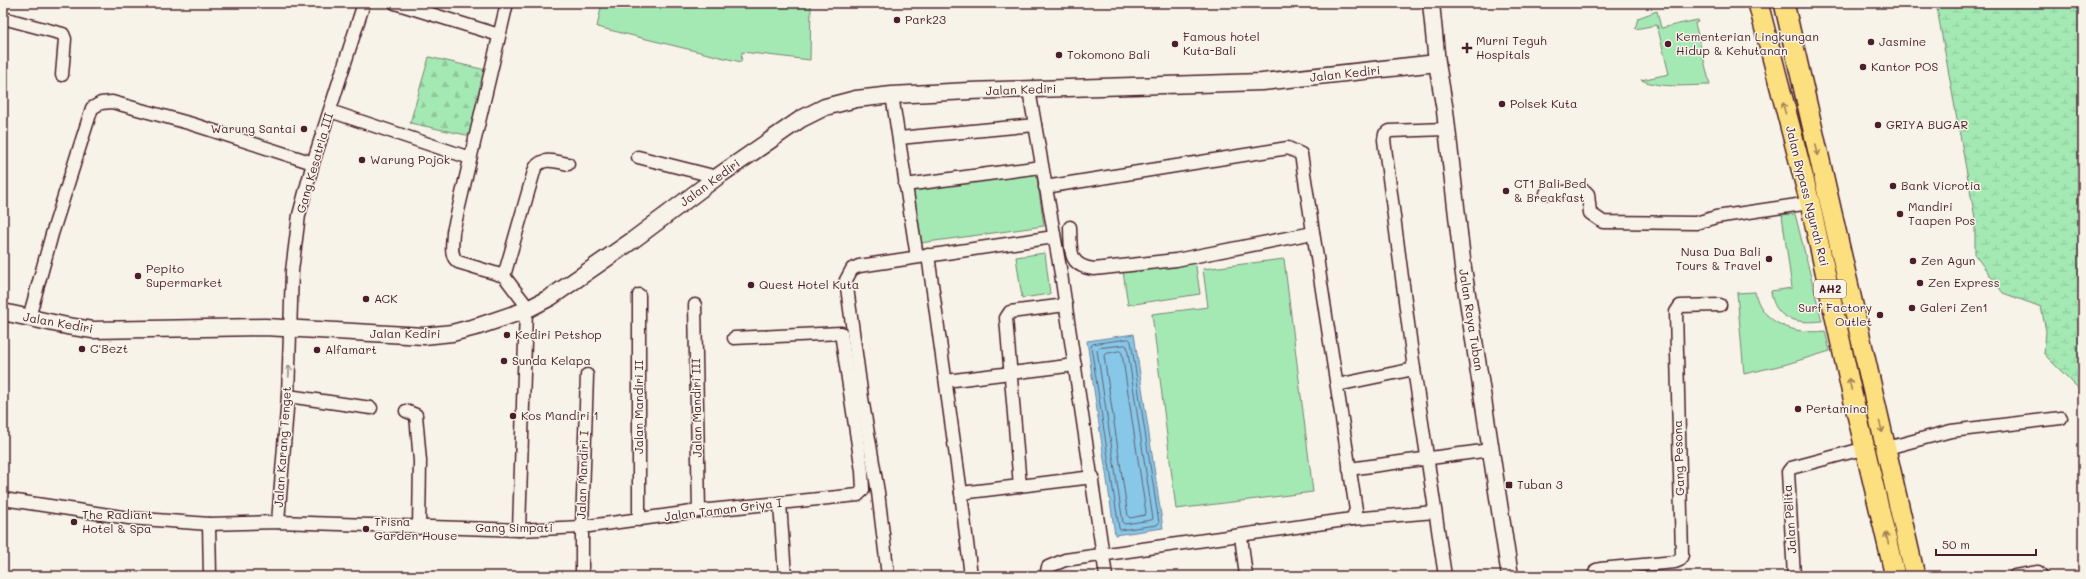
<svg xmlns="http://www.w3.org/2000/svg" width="2086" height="579" viewBox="0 0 2086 579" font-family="Mali,sans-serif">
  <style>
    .grass { fill: #a4e9b4; stroke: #778470 }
    .forest { fill: url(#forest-firs); stroke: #778470 }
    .wetland { fill: url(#wetland-marsh); stroke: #778470 }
    .water { fill: #87c7e7; stroke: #6f849c }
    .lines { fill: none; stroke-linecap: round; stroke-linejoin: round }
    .shore { stroke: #626276; stroke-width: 1 }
    .minor-casing { stroke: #4a1f2b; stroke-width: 15 }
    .secondary-casing { stroke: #4a1f2b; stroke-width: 19 }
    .trunk-casing { stroke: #4a1f2b; stroke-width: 22 }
    .minor { stroke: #f7f3e8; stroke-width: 12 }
    .secondary { stroke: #f7f3e8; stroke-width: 16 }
    .trunk { stroke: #fce080; stroke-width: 19 }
    .oneway { stroke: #a38056 }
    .oneway2 { stroke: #a0898a }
    .poi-dot { fill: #4a1f2b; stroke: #f7f3e8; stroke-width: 1.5 }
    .labels { text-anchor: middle; stroke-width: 3; stroke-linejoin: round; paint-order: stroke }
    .shield { fill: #f7f3e8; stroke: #7e5f64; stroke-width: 1 }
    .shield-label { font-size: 11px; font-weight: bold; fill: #4a1f2b }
    .poi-label { font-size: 12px; fill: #4a1f2b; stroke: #f7f3e8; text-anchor: start }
    .street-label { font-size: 12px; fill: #4a1f2b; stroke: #f7f3e8 }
  </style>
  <defs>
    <pattern id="forest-firs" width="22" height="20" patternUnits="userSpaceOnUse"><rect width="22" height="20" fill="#a4e9b4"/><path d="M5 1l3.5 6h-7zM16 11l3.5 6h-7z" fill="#8fc79b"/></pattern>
    <pattern id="wetland-marsh" width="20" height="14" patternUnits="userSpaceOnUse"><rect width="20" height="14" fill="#a4e9b4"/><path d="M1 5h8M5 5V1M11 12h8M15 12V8" fill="none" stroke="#8fc79b"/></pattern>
  </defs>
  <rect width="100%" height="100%" fill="#f7f3e8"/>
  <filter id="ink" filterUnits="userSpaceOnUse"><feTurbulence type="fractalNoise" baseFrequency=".025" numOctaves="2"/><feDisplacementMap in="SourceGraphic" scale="8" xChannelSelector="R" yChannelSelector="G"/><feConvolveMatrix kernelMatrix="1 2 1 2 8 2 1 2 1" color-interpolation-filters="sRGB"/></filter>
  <g filter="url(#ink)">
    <!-- grass -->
    <g class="grass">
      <path d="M602 3H811L810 60 742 52 741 62 597 27Z"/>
      <path d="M1657 11 1661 28 1697 20 1698 22 1695 23 1710 85C1688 85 1662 89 1641 80L1669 74 1657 25 1635 29 1638 18Z"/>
      <path d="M1036 171 1044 226 920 243 912 188Z"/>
      <path d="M1795 214 1822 321C1797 324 1774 320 1771 291L1792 288 1782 215Z"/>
      <path d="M1045 253 1050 294 1022 298 1016 257Z"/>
      <path d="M1284 259 1313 492 1176 509 1152 314 1208 307 1203 269Z"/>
      <path d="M1195 260 1200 294 1128 305 1123 271Z"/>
      <path d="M1755 292C1761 324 1796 335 1825 331L1830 351 1787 364 1744 374 1737 293Z"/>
    </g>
    <!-- forest -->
    <path class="forest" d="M429 57 486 70 471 136 410 123Z"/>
    <!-- wetland -->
    <path class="wetland" d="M1936 3H2083V401L2079 389 2044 354 2046 331 2041 307 2003 293 1975 255V218Z"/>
    <!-- water -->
    <path class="water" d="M1134 334 1163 528 1115 535 1087 341Z"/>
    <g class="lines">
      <!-- shore -->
      <g class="shore">
        <path d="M1129 339 1131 341 1159 523 1157 525 1120 530 1119 528 1091 346 1093 344Z"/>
        <path d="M1125 345 1127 346 1153 519 1151 520 1125 524 1123 523 1097 350 1099 348Z"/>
        <path d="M1120 351 1122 353 1146 513 1145 515 1130 518 1128 516 1104 356 1105 354Z"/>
      </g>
      <!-- minor casing -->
      <g class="minor-casing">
        <g id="minor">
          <path d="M395 3 499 35"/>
          <path d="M507 3 453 232C453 242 449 256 458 262L504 276 529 309"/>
          <path d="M3 18 63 34 65 39 62 75"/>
          <path d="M1029 90 1061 274 1106 576"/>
          <path d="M892 95 917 257"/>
          <path d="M330 111 470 158"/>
          <path d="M899 138 1035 125"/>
          <path d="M638 157 717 177"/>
          <path d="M905 185 1041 167"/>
          <path d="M1045 187 1288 148 1301 154 1356 510 1352 519"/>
          <path d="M1546 193 1585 191 1588 194 1590 213 1603 222 1696 223 1716 217 1810 203"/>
          <path d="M1070 227C1071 249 1067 266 1094 269L1176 260 1313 233"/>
          <path d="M928 255 961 493 971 576"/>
          <path d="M504 276 535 168C543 156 557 162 568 164"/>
          <path d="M639 295V520"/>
          <path d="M695 305 699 511"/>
          <path d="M29 318 52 234 92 108 101 103 112 102 192 124 313 163"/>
          <path d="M946 381 1075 365"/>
          <path d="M1337 385 1414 369"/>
          <path d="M288 396 371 408"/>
          <path d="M406 411 416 415 420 461 419 528"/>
          <path d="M1887 448 1951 431 2061 418"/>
          <path d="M1349 469 1490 450"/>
          <path d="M1020 486 1006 318 1010 312 1066 305"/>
          <path d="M961 493 1093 477"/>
          <path d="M3 499 129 518 209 524 278 522 519 530 582 527 699 511 858 495 863 490 862 471 841 333 734 338"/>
          <path d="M780 503 785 576"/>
          <path d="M278 522 288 396 292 271 299 215 313 163 364 3"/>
          <path d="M209 524 210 576"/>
          <path d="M519 530 526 310"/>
          <path d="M1241 536 1246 576"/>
          <path d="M582 576V527L587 375"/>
          <path d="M888 576 878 492 862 398 846 280 852 269 859 266 1054 237"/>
          <path d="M1046 576 1048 567 1065 560 1352 519 1435 512"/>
          <path d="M1445 576 1414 369 1384 140 1385 134 1390 131 1446 129"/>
          <path d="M1594 576 1596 570 1600 569 1675 562 1680 560 1682 555 1676 312 1680 306 1720 305"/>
          <path d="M1794 576 1788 472 1791 468 1866 448"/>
          <path d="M2015 576 2038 572 2042 576"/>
        </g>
      </g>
      <!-- secondary casing -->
      <g class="secondary-casing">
        <g id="secondary">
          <path d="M1431 3 1437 63 1445 111 1463 268 1510 576"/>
          <path d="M3 312 67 326 93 330 265 327 424 336 452 333 479 326 526 310 551 297 633 240 717 177 801 119 825 107 856 99 892 95 969 91 1262 82 1437 63"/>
        </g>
      </g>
      <!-- trunk casing -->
      <g class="trunk-casing">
        <g id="trunk">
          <path d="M1758 3 1810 203 1850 385 1895 576"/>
          <path d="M1784 3 1915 576"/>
        </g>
      </g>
      <!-- minor -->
      <use href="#minor" class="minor"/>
      <!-- secondary -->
      <use href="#secondary" class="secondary"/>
      <!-- trunk -->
      <use href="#trunk" class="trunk"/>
    </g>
    <!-- one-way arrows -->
    <defs><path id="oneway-shaft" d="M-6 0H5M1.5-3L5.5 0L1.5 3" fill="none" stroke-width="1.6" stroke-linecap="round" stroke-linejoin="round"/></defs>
    <g class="oneway">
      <use href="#oneway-shaft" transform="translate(1784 108) rotate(-105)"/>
      <use href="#oneway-shaft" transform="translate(1817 150) rotate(77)"/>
      <use href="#oneway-shaft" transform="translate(1850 384) rotate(-104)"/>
      <use href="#oneway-shaft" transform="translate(1881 427) rotate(74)"/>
      <use href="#oneway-shaft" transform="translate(1887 538) rotate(-103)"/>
    </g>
    <use class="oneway2" href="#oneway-shaft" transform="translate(289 371) rotate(-88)"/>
  </g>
  <!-- markers -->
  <g class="poi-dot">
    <circle cx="897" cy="20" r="4"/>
    <circle cx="1871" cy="42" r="4"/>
    <circle cx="1175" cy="44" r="4"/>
    <circle cx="1668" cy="44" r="4"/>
    <path d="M1465 42h4v4h4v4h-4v4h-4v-4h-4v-4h4z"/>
    <circle cx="1059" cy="55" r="4"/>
    <circle cx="1863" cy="67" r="4"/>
    <circle cx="1502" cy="104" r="4"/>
    <circle cx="1878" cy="125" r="4"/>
    <circle cx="304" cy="129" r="4"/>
    <circle cx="362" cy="160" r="4"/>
    <circle cx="1893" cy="186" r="4"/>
    <circle cx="1506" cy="191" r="4"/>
    <circle cx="1900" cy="214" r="4"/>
    <circle cx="1769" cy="259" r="4"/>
    <circle cx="1913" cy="261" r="4"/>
    <circle cx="138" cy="276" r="4"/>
    <circle cx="1920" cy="283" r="4"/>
    <circle cx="751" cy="285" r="4"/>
    <circle cx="366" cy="299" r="4"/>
    <circle cx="1912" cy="308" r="4"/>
    <circle cx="1880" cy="315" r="4"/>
    <circle cx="507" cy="335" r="4"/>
    <circle cx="82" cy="349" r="4"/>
    <circle cx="317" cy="350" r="4"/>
    <circle cx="504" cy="361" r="4"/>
    <circle cx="1798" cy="409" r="4"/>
    <circle cx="513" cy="416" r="4"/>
    <rect x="1505" y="481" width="8" height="8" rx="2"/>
    <circle cx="74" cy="522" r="4"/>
    <circle cx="366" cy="529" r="4"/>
  </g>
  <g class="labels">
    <!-- shield labels -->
    <rect class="shield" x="1814" y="280" width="32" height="18" rx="3"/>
    <g class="shield-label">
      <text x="1830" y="293">AH2</text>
    </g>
    <!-- poi labels -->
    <g class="poi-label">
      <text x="905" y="24">Park23</text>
      <text x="1183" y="41">Famous hotel<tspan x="1183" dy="14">Kuta-Bali</tspan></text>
      <text x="1676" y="41">Kementerian Lingkungan<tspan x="1676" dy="14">Hidup &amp; Kehutanan</tspan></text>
      <text x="1476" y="45">Murni Teguh<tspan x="1476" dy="14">Hospitals</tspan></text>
      <text x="1879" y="46">Jasmine</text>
      <text x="1067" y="59">Tokomono Bali</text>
      <text x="1871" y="71">Kantor POS</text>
      <text x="1510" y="108">Polsek Kuta</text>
      <text x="1886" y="129">GRIYA BUGAR</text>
      <text x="296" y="133" text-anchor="end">Warung Santai</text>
      <text x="370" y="164">Warung Pojok</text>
      <text x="1514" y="188">CT1 Bali Bed<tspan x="1514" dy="14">&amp; Breakfast</tspan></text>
      <text x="1901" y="190">Bank Vicrotia</text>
      <text x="1908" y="211">Mandiri<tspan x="1908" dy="14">Taapen Pos</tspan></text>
      <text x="1761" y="256" text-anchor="end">Nusa Dua Bali<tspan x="1761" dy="14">Tours &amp; Travel</tspan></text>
      <text x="1921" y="265">Zen Agun</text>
      <text x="146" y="273">Pepito<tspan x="146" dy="14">Supermarket</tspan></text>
      <text x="1928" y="287">Zen Express</text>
      <text x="759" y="289">Quest Hotel Kuta</text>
      <text x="374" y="303">ACK</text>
      <text x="1872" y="312" text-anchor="end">Surf Factory<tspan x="1872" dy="14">Outlet</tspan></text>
      <text x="1920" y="312">Galeri Zen1</text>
      <text x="515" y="339">Kediri Petshop</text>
      <text x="90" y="353">C'Bezt</text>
      <text x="325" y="354">Alfamart</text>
      <text x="512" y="365">Sunda Kelapa</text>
      <text x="1806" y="413">Pertamina</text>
      <text x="521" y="420">Kos Mandiri 1</text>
      <text x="1517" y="489">Tuban 3</text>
      <text x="82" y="519">The Radiant<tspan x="82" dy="14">Hotel &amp; Spa</tspan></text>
      <text x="374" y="526">Trisna<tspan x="374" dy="14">Garden House</tspan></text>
    </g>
    <!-- street labels -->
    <g class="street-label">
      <text transform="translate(1345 74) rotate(-6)" y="4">Jalan Kediri</text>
      <text transform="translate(1021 90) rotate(-2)" y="4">Jalan Kediri</text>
      <text transform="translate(315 163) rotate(-74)" y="4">Gang Kesatria III</text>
      <text transform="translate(710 183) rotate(-36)" y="4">Jalan Kediri</text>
      <text transform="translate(1807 196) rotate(76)" y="4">Jalan Bypass Ngurah Rai</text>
      <text transform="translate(1471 320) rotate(81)" y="4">Jalan Raya Tuban</text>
      <text transform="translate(58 323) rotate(10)" y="4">Jalan Kediri</text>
      <text x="405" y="338">Jalan Kediri</text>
      <text transform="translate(639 407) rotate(-90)" y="4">Jalan Mandiri II</text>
      <text transform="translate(697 408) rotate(-91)" y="4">Jalan Mandiri III</text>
      <text transform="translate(283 447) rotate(-86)" y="4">Jalan Karang Tenget</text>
      <text transform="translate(1679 458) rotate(-92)" y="4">Gang Pesona</text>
      <text transform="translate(583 475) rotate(-88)" y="4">Jalan Mandiri I</text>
      <text transform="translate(723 510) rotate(-7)" y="4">Jalan Taman Griya I</text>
      <text transform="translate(1790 519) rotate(-94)" y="4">Jalan Pelita</text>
      <text x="514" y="532">Gang Simpati</text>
    </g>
  </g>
  <!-- margin -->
  <rect width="2086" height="579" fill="none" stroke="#f7f3e8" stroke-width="16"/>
  <rect x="8" y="8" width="2070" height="563" fill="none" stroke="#4a1f2b" stroke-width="1.5" filter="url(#ink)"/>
  <!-- scale -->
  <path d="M1936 549v6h100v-6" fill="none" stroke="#4a1f2b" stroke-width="2"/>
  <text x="1942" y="549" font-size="12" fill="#4a1f2b" stroke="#f7f3e8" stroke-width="3" paint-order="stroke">50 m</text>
</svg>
